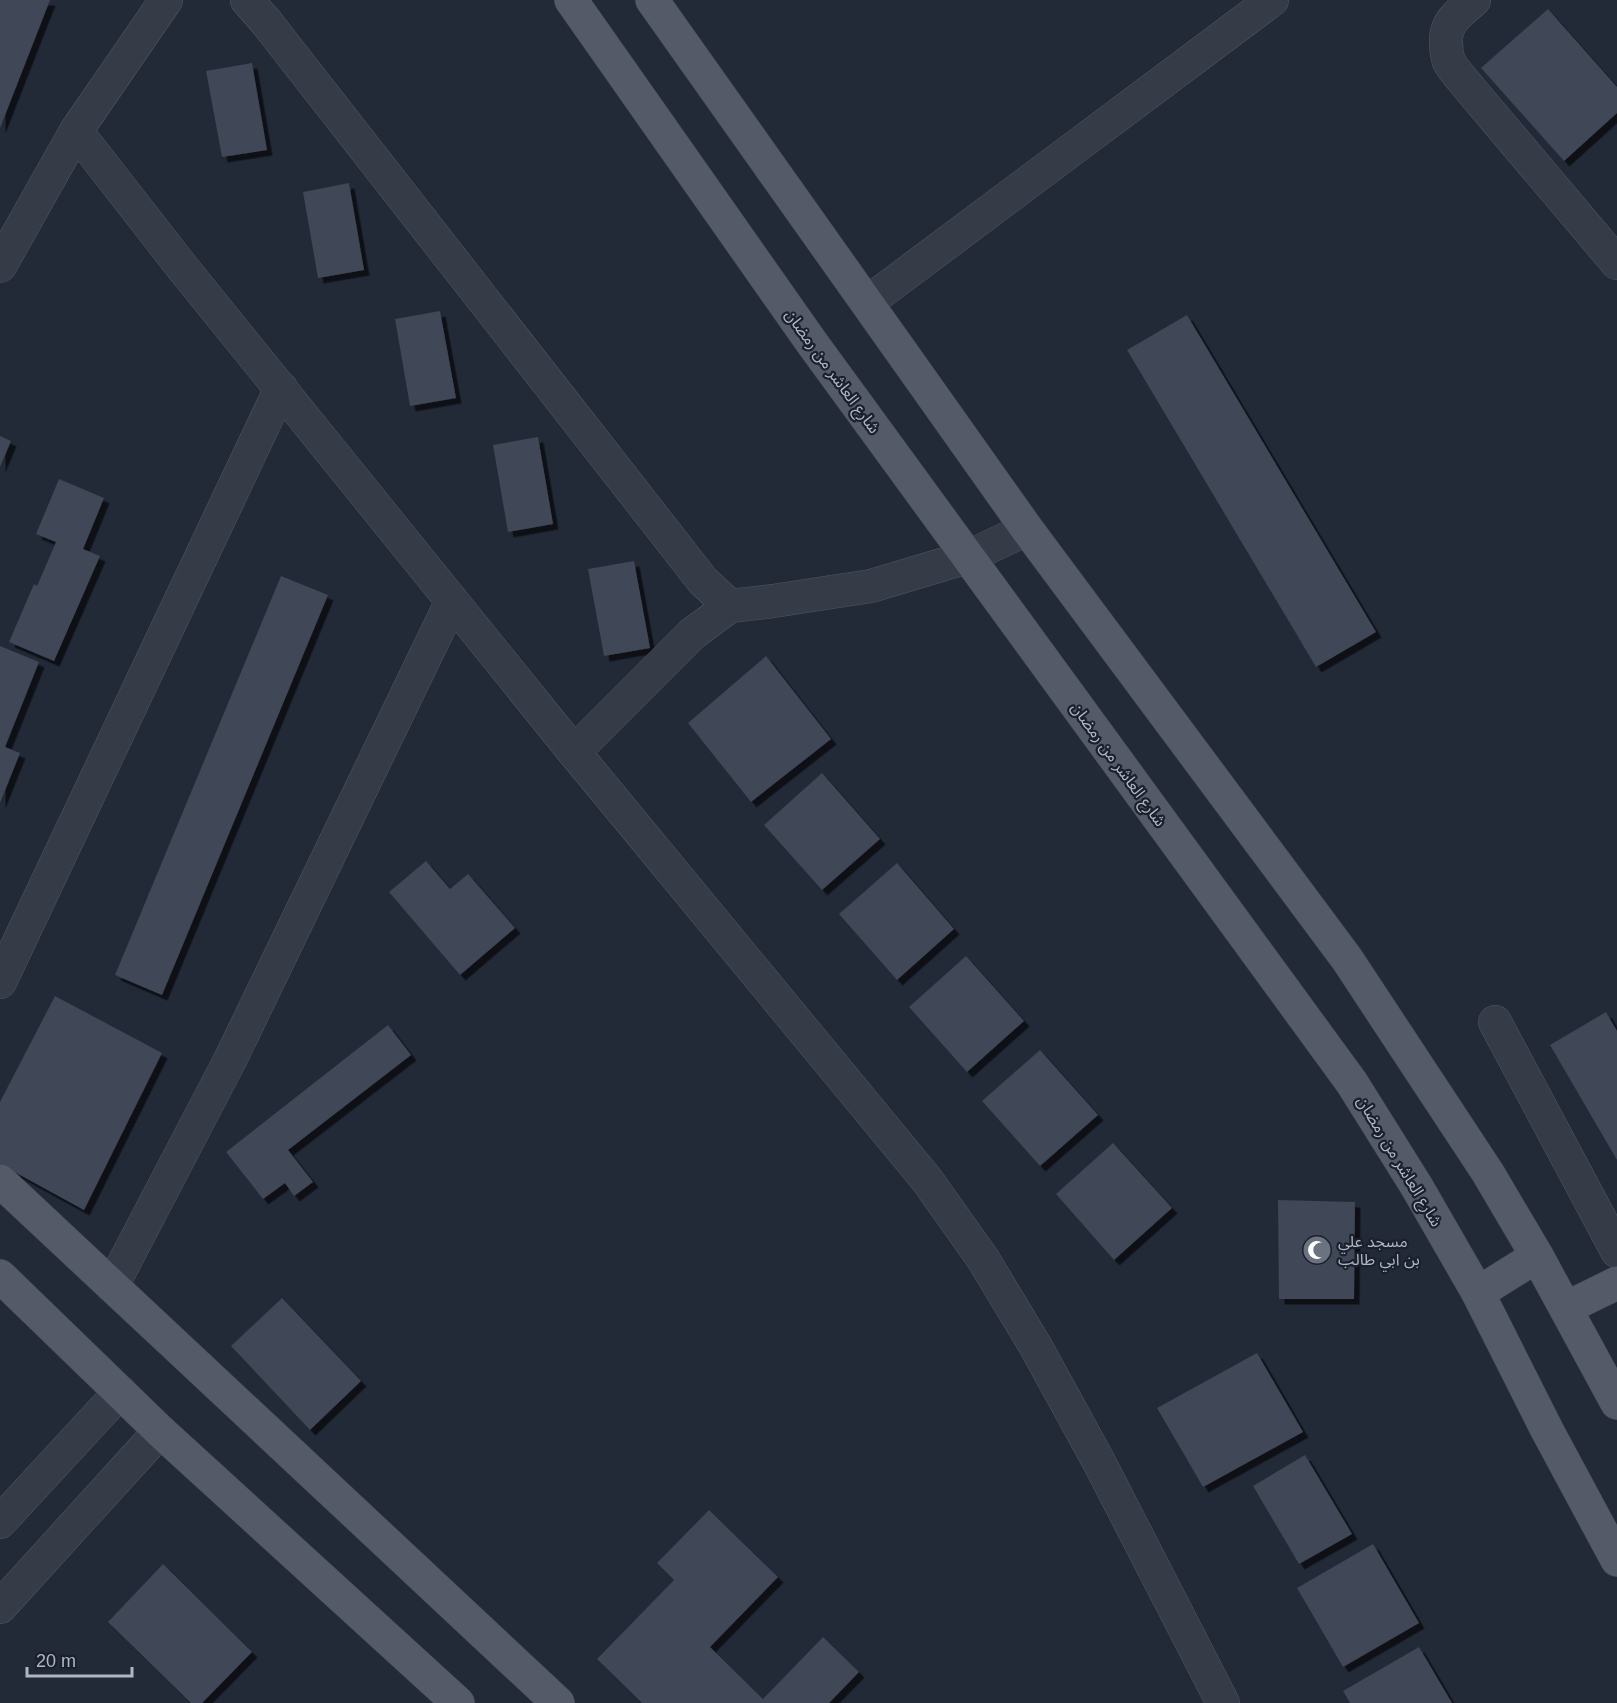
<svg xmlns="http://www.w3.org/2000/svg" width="1617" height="1703" viewBox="0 0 1617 1703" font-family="Arial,'Noto Sans Arabic',sans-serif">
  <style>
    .building { fill: #3f4657; filter: url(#shadow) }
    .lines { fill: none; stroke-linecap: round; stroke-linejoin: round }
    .street-casing { stroke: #515663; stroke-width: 34 }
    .primary-casing { stroke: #3f4451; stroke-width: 34 }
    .street { stroke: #363b48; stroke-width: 33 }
    .primary { stroke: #545a68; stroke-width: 33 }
    .labels { text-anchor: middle; stroke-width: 4.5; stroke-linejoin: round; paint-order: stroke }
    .street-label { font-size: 16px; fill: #b1b6c4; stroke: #1b202d }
    .poi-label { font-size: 16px; fill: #b1b6c4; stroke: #1b202d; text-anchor: start }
  </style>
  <defs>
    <filter id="shadow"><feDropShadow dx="5.5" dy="5.5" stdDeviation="0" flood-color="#0009"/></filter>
  </defs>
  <rect width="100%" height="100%" fill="#222937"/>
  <!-- building -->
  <g class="building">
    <path d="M0 0H50L0 128Z"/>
    <path d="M1548 9 1617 87V113L1564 161 1481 68Z"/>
    <path d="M252 63 267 150 222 157 206 71Z"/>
    <path d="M349 183 364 270 318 278 303 192Z"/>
    <path d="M440 311 456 398 410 406 395 319Z"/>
    <path d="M1187 315 1376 632 1316 667 1127 350Z"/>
    <path d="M0 436 11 441 0 467Z"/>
    <path d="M538 437 553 524 508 532 493 445Z"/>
    <path d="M59 479 104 498 83 549 100 556 54 661 9 642 34 584 37 586 56 542 36 534Z"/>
    <path d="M634 561 650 648 604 656 588 569Z"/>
    <path d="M281 576 328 595 162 995 115 975Z"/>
    <path d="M0 646 39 662 5 747 20 753 0 803Z"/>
    <path d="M766 656 831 739 751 802 688 723Z"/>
    <path d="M822 773 880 839 822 890 764 825Z"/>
    <path d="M426 861 450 889 468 874 515 928 460 975 389 892Z"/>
    <path d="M897 863 954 929 897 980 839 914Z"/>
    <path d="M966 956 1024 1021 967 1072 909 1007Z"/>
    <path d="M55 996 162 1053 84 1210 0 1164V1102Z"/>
    <path d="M1606 1012 1617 1031V1160L1550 1045Z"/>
    <path d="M388 1025 411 1055 288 1150 313 1182 294 1196 285 1183 263 1199 226 1152Z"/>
    <path d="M1040 1050 1098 1115 1040 1166 982 1101Z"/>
    <path d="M1113 1143 1172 1208 1114 1260 1056 1194Z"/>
    <path d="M1278 1200 1355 1202 1354 1299H1279Z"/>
    <path d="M282 1298 361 1381 310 1430 231 1346Z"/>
    <path d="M1257 1353 1303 1432 1203 1487 1157 1408Z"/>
    <path d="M1305 1455 1352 1534 1299 1564 1253 1486Z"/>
    <path d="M709 1510 778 1577 710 1647 763 1699 823 1637 859 1672 829 1703H642L597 1659 674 1580 657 1563Z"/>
    <path d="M1373 1544 1419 1623 1343 1667 1297 1588Z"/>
    <path d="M163 1564 252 1652 202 1703H191L108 1622Z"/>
    <path d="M1419 1647 1452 1703H1350L1343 1691Z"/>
  </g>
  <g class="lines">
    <!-- street casing -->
    <g class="street-casing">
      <g id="street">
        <path d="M166 0 76 131 182 267 574 752 927 1180 983 1259 1036 1347 1099 1462 1223 1703"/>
        <path d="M247 0 267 23 703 581 730 606"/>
        <path d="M1474 0C1460 12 1445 22 1446 42 1446 48 1447 56 1449 62 1454 71 1463 80 1470 89L1617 263"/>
        <path d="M0 266 76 131"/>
        <path d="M868 302 1272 0"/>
        <path d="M574 752 692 634 730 606 773 601 871 586 968 557 1027 529"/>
        <path d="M0 982 281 388"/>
        <path d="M1495 1022 1617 1251"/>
        <path d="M112 1286 230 1060 452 601"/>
        <path d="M0 1522 120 1392"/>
        <path d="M0 1607 160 1431"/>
      </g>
    </g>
    <!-- primary casing -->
    <g class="primary-casing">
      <g id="primary">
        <path d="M571 0 812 343 1352 1083 1417 1187 1478 1293 1547 1430 1617 1560"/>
        <path d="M652 0 1027 529 1347 959 1488 1173 1537 1256 1617 1403"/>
        <path d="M0 1181 558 1703"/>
        <path d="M0 1276 160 1431 458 1703"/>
        <path d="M1478 1293 1537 1256"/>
        <path d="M1566 1308 1617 1283"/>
      </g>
    </g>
    <!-- street -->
    <use href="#street" class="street"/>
    <!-- primary -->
    <use href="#primary" class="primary"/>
  </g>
  <!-- icons -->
  <defs>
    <g id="mosque-disc" transform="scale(1.5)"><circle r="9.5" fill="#6b7280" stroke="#1b202d"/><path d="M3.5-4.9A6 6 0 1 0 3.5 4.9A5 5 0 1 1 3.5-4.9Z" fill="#fff"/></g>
  </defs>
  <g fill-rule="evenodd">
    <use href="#mosque-disc" x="1317" y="1250"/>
  </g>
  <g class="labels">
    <!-- street labels -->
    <g class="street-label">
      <text transform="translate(833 371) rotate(54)" y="6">شارع العاشر من رمضان</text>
      <text transform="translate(1119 764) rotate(54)" y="6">شارع العاشر من رمضان</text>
      <text transform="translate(1400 1161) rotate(59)" y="6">شارع العاشر من رمضان</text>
    </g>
    <!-- poi labels -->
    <g class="poi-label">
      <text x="1338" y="1247">مسجد علي<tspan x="1338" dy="18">بن ابي طالب</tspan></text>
    </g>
  </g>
  <!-- scale -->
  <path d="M27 1667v9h105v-9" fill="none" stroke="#b1b6c4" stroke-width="3"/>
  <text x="36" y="1667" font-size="18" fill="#b1b6c4" stroke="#1b202d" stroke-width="4.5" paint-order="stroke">20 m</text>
</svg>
